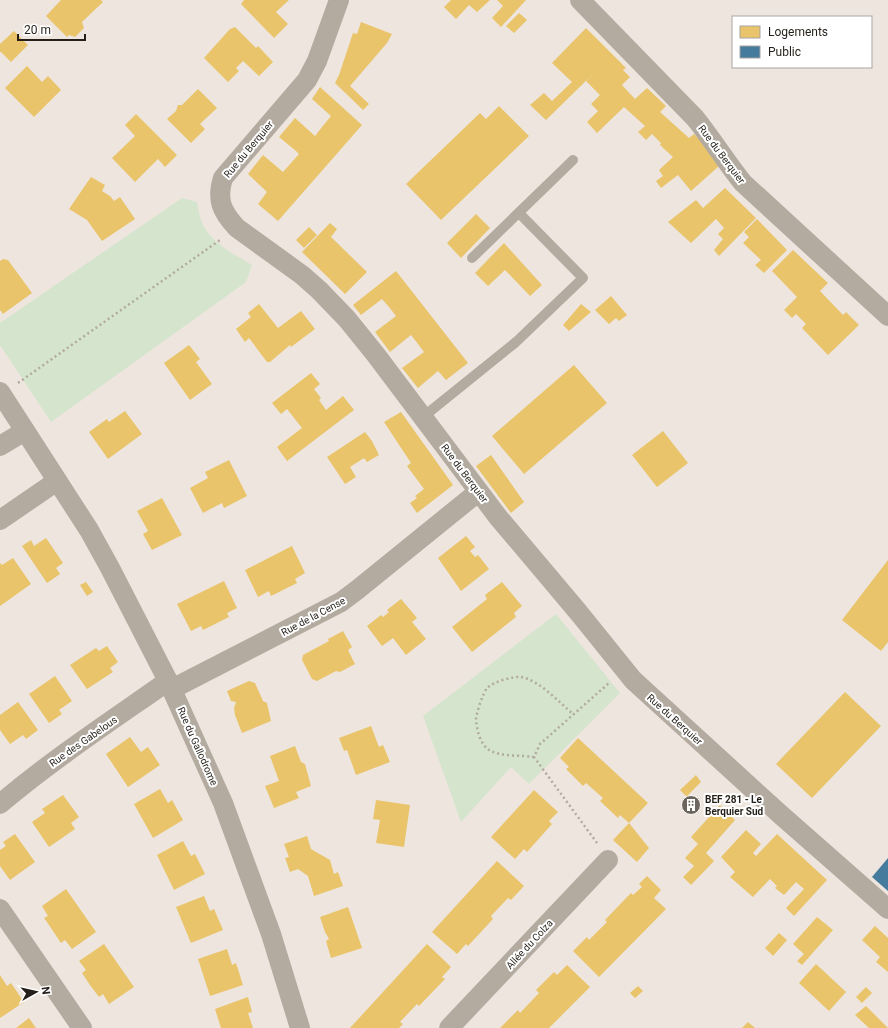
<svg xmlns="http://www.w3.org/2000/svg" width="888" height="1028" viewBox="0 0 888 1028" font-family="Roboto,sans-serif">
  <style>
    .green { fill: #d5e4cd }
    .homes { fill: #e9c46a }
    .public { fill: #457b9d }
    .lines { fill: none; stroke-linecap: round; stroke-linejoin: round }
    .path { stroke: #b1aaa1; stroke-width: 2.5; stroke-dasharray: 2 3; stroke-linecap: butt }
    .service { stroke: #b3aaa0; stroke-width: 10 }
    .minor { stroke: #b3aaa0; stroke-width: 20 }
    .labels { text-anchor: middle; stroke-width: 4; stroke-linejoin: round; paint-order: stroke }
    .street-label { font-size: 10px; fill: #241f19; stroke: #fff }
    .poi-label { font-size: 10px; font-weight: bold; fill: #241f19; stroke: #fff; text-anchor: start }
  </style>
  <rect width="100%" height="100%" fill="#eee6de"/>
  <!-- green -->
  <g class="green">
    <path d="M182 198 197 202C198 207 199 212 200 217 207 241 232 253 252 265L246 282 51 422 0 345V323Z"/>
    <path d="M556 614 620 693 529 784 511 767 461 822 423 716Z"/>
  </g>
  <!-- homes -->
  <g class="homes">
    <path d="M61 0H101L103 2 82 22 84 28 75 37 69 35 67 37 46 16Z"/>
    <path d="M244 0H289L276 12 288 24 274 38 241 4Z"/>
    <path d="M451 0H490L477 12 469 5 456 19 444 7Z"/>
    <path d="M497 0H526L501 27 492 18 503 6Z"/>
    <path d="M519 13 527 20 514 33 506 26Z"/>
    <path d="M361 22 392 34 387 43 350 86 369 104 363 110 335 83 339 75 353 33 357 34Z"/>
    <path d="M235 27 256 48 258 46 273 62 259 76 243 61 236 68 239 71 228 82 204 58 230 29Z"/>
    <path d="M586 28 626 68 623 70 630 77 622 85 635 99 647 88 666 106 660 112 689 138 694 134 720 160 719 166 691 191 678 175 661 188 656 181 663 176 659 170 673 157 660 145 661 143 652 134 646 140 638 132 645 126 624 107 597 133 587 122 598 111 591 104 600 95 586 81 597 70 546 120 530 105 544 93 552 101 572 82 552 63Z"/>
    <path d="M14 31 28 45 11 62 1 52H0V44Z"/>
    <path d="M27 66 42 82 48 76 61 90 34 117 5 88Z"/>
    <path d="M320 87 362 125 278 221 258 204 267 192 248 174 263 155 283 172 299 154 296 151 279 137 295 118 315 136 322 127 331 116 312 99Z"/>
    <path d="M198 89 217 108 200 124 205 129 191 143 167 119 176 111 178 105H182Z"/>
    <path d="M499 106 529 136 441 220 406 184 480 113 486 119Z"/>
    <path d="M136 114 177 155 165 167 158 159 135 182 112 158 135 136 125 125Z"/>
    <path d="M91 177 105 185 102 191 110 196 114 201 120 197 135 219 102 241 87 220 69 209Z"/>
    <path d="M725 188 756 218 719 256 714 250 723 239 718 234 724 228 716 219 691 243 668 222 696 200 703 208Z"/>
    <path d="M476 214 490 228 461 258 447 243Z"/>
    <path d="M757 219 787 250 764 273 755 265 761 260 743 243 749 237 744 232Z"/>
    <path d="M330 223 337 229 331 237 367 272 345 294 302 252Z"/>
    <path d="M309 227 317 235 304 248 296 240Z"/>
    <path d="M504 243 542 285 530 296 505 270 488 286 475 273Z"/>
    <path d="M793 250 828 283 820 291 843 315 846 312 859 325 828 355 802 328 806 324 796 314 792 318 784 310 797 297 772 271Z"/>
    <path d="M3 259 8 260 32 293 3 314 0 310V261Z"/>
    <path d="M396 271 468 363 446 380 438 371 418 388 402 368 424 352 418 344 411 335 390 352 375 332 396 316 389 307 382 299 361 315 353 305Z"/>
    <path d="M611 296 627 315 619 321 616 318 609 324 595 310Z"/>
    <path d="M259 304 278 328 301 311 315 329 291 347 290 345 270 362H267L249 338 245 342 236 329 251 317 248 313Z"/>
    <path d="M581 304 591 312 569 331 563 325Z"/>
    <path d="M189 345 200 359 196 362 212 384 190 400 164 363Z"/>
    <path d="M574 365 607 403 524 474 492 436Z"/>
    <path d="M311 373 320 384 314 389 321 398 319 400 326 410 343 396 354 410 287 461 277 447 302 428 287 409 281 414 272 403Z"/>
    <path d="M125 411 142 434 108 459 89 432 107 419 109 422Z"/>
    <path d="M401 412 453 485 417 513 410 503 417 498 415 496 424 489 407 466 411 463 384 422Z"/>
    <path d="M663 431 688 463 657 487 632 455Z"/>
    <path d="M365 432 372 441 379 455 367 462 364 458 350 467 356 477 345 484 327 457Z"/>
    <path d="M491 455 524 502 511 513 476 466Z"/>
    <path d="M229 460 247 496 224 508 222 503 203 513 190 488 208 478 205 472Z"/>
    <path d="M162 498 182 535 152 550 143 534 148 531 137 511Z"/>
    <path d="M466 536 475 547 470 551 475 557 478 555 489 569 461 591 438 558Z"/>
    <path d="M46 538 63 563 56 568 60 574 47 583 22 546 31 540 34 546Z"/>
    <path d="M292 546 305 573 295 579 297 583 271 596 269 591 258 597 245 570Z"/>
    <path d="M13 558 31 584 0 606V563L2 565Z"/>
    <path d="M888 560V642L881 651 842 620Z"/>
    <path d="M224 581 237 608 227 613 229 617 203 630 201 626 191 631 177 604Z"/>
    <path d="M86 582 93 592 87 596 80 585Z"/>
    <path d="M502 582 522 606 514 613 516 617 472 652 452 627 487 599 485 595Z"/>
    <path d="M401 599 417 618 412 622 426 639 406 655 393 638 382 646 367 626 381 615 383 617 389 612 387 610Z"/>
    <path d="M343 631 352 647 348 650 355 664 340 672 336 671 317 681 312 679 302 660 303 655 329 641 328 639Z"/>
    <path d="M107 646 118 662 110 668 113 672 87 689 70 665 96 648 99 651Z"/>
    <path d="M55 676 72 701 59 710 62 714 49 723 29 694Z"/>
    <path d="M249 681 255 683 263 701 267 703 271 721 242 733 235 715 234 708 236 702 231 701 227 691Z"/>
    <path d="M845 692 881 726 812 798 776 764Z"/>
    <path d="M18 702 38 730 26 739 23 735 10 744 0 730V715Z"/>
    <path d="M371 726 379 747 383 745 390 762 356 775 347 750 344 751 339 738Z"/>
    <path d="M130 737 141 752 148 747 160 765 128 787 106 754Z"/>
    <path d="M578 738 648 803 629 823 620 815 618 818 600 801 603 798 586 783 583 786 566 769 569 767 560 758Z"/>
    <path d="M295 746 301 762 305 764 311 786 296 792 299 798 274 808 265 786 279 781 270 756Z"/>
    <path d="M696 775 701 782 688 795 698 798 701 807 694 814 684 812 682 802 687 797 680 790Z"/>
    <path d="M160 789 168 803 172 800 183 820 153 838 134 804Z"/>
    <path d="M534 790 558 812 549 821 552 824 527 852 524 849 515 859 491 837Z"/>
    <path d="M63 795 79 817 71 823 75 829 49 847 32 822 45 813 42 809Z"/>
    <path d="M376 800 410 805 404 847 376 843 380 820 373 819Z"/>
    <path d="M720 805 735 820 706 853 714 861 691 885 683 877 694 866 685 858 698 844 691 837Z"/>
    <path d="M629 823 649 848 637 862 613 840Z"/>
    <path d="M746 830 761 844 753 853 756 856 777 834 827 880 794 916 786 908 804 889 796 882 784 895 775 888 777 886 770 879 753 897 730 877 735 872 721 857Z"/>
    <path d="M15 834 35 862 10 880 0 866V850L6 846 3 842Z"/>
    <path d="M307 836 311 849 330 860 334 874 338 872 343 886 314 896 308 876 298 869 290 872 285 858 289 857 284 844Z"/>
    <path d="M183 841 191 856 195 854 205 874 174 890 157 855Z"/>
    <path d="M497 861 524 886 511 900 508 898 491 916 493 919 468 946 466 944 457 954 432 932Z"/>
    <path d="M647 876 661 890 654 898 666 909 599 977 573 951 587 937 589 940 607 922 605 920 631 893 633 895 642 887 639 884Z"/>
    <path d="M66 889 96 932 72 949 65 940 61 943 47 922 44 918 48 916 42 906Z"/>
    <path d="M204 896 210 911 214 909 223 930 191 943 176 907Z"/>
    <path d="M348 907 362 948 331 958 326 941 329 939 325 932 320 917Z"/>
    <path d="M817 917 833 930 802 965 797 961 804 954 793 944Z"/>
    <path d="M875 926 888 938V972L876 962 880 957 862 940Z"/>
    <path d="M779 933 787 940 773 956 765 948Z"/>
    <path d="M104 944 134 987 109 1004 103 994 99 997 90 985 82 973 86 970 79 961Z"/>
    <path d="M427 944 451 967 442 977 445 979 419 1006 417 1004 400 1022 403 1024 399 1028H350Z"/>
    <path d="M227 949 232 965 236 963 243 985 210 996 198 959Z"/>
    <path d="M816 964 846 992 829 1011 799 983Z"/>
    <path d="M567 965 590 987 549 1028H500L518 1010 520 1013 539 993 536 990 554 972 557 975Z"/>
    <path d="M0 975 7 986 11 983 24 1002 0 1018Z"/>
    <path d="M638 986 643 991 635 998 630 993Z"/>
    <path d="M866 987 872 993 862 1003 856 997Z"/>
    <path d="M248 997 252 1012 248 1013 253 1028H221L215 1009Z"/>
    <path d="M866 1006 888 1028H869L855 1015Z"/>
    <path d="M29 1018 36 1028H16Z"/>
    <path d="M748 1022 755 1028H742Z"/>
  </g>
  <!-- public -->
  <path class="public" d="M888 858V891L872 877Z"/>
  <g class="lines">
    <!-- path -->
    <g class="path">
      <path d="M18 383 220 240"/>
      <path d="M534 757C521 755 501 757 489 750 480 744 477 730 476 720 476 714 483 693 487 688 493 682 513 676 521 677 539 680 560 703 573 714"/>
      <path d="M597 843 534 757 540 744 609 683"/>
    </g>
    <!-- service -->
    <g class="service">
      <path d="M472 258 573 160"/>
      <path d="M423 417 516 342 583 278 519 213"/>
    </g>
    <!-- minor -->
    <g class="minor">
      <path d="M339 0 317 61 307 80 223 178C216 200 222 212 237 228L302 275 319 290 347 319 376 355 498 517 579 613 633 680 781 815 888 909"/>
      <path d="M580 0 695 118C712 139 726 162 743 183L888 316"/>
      <path d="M0 392 89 530 110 568 168 681 223 803 271 934 300 1028"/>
      <path d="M0 446 25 431"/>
      <path d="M0 520 57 481"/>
      <path d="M172 689 341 602 357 590 478 492"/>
      <path d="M0 804C53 759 111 721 168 681"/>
      <path d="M0 909 82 1028"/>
      <path d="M449 1028 608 860"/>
    </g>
  </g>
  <!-- icons -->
  <defs>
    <g id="building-disc" transform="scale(1)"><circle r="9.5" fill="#6b655e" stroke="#fff"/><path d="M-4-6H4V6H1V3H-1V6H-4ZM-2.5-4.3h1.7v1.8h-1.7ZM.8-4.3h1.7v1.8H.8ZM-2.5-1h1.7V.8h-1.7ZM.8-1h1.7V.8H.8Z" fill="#fff"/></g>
  </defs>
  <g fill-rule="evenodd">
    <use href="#building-disc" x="691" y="805"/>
  </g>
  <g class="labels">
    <!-- street labels -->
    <g class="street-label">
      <text transform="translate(248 149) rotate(-50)" y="4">Rue du Berquier</text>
      <text transform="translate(722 154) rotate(53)" y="4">Rue du Berquier</text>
      <text transform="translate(465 473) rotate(53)" y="4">Rue du Berquier</text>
      <text transform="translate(313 616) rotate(-28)" y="4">Rue de la Cense</text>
      <text transform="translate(675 719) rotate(42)" y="4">Rue du Berquier</text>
      <text transform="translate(83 741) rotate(-35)" y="4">Rue des Gabelous</text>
      <text transform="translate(198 746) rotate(66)" y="4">Rue du Gallodrome</text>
      <text transform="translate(529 944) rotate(-47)" y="4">Allée du Colza</text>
    </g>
    <!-- poi labels -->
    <g class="poi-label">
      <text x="705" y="803">BEF 281 - Le<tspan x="705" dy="12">Berquier Sud</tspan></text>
    </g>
  </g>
  <!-- legend -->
  <rect x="732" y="16" width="140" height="52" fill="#ffffff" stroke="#a7a5a3"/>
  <rect x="740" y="26" width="20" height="12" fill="#e9c46a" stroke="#a7a5a3"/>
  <text x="768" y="36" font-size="12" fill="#241f19">Logements</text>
  <rect x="740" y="46" width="20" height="12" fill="#457b9d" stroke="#a7a5a3"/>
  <text x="768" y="56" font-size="12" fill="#241f19">Public</text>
  <!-- north arrow -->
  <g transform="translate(36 992) rotate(82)" stroke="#ffffff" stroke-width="3" paint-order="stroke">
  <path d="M0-3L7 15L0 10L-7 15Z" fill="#241f19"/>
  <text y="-6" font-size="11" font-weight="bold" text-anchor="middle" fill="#241f19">N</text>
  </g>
  <!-- scale -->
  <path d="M18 34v6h67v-6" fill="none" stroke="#241f19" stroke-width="2"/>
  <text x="24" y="34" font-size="12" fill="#241f19" stroke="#ffffff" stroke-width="3" paint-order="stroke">20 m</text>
</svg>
